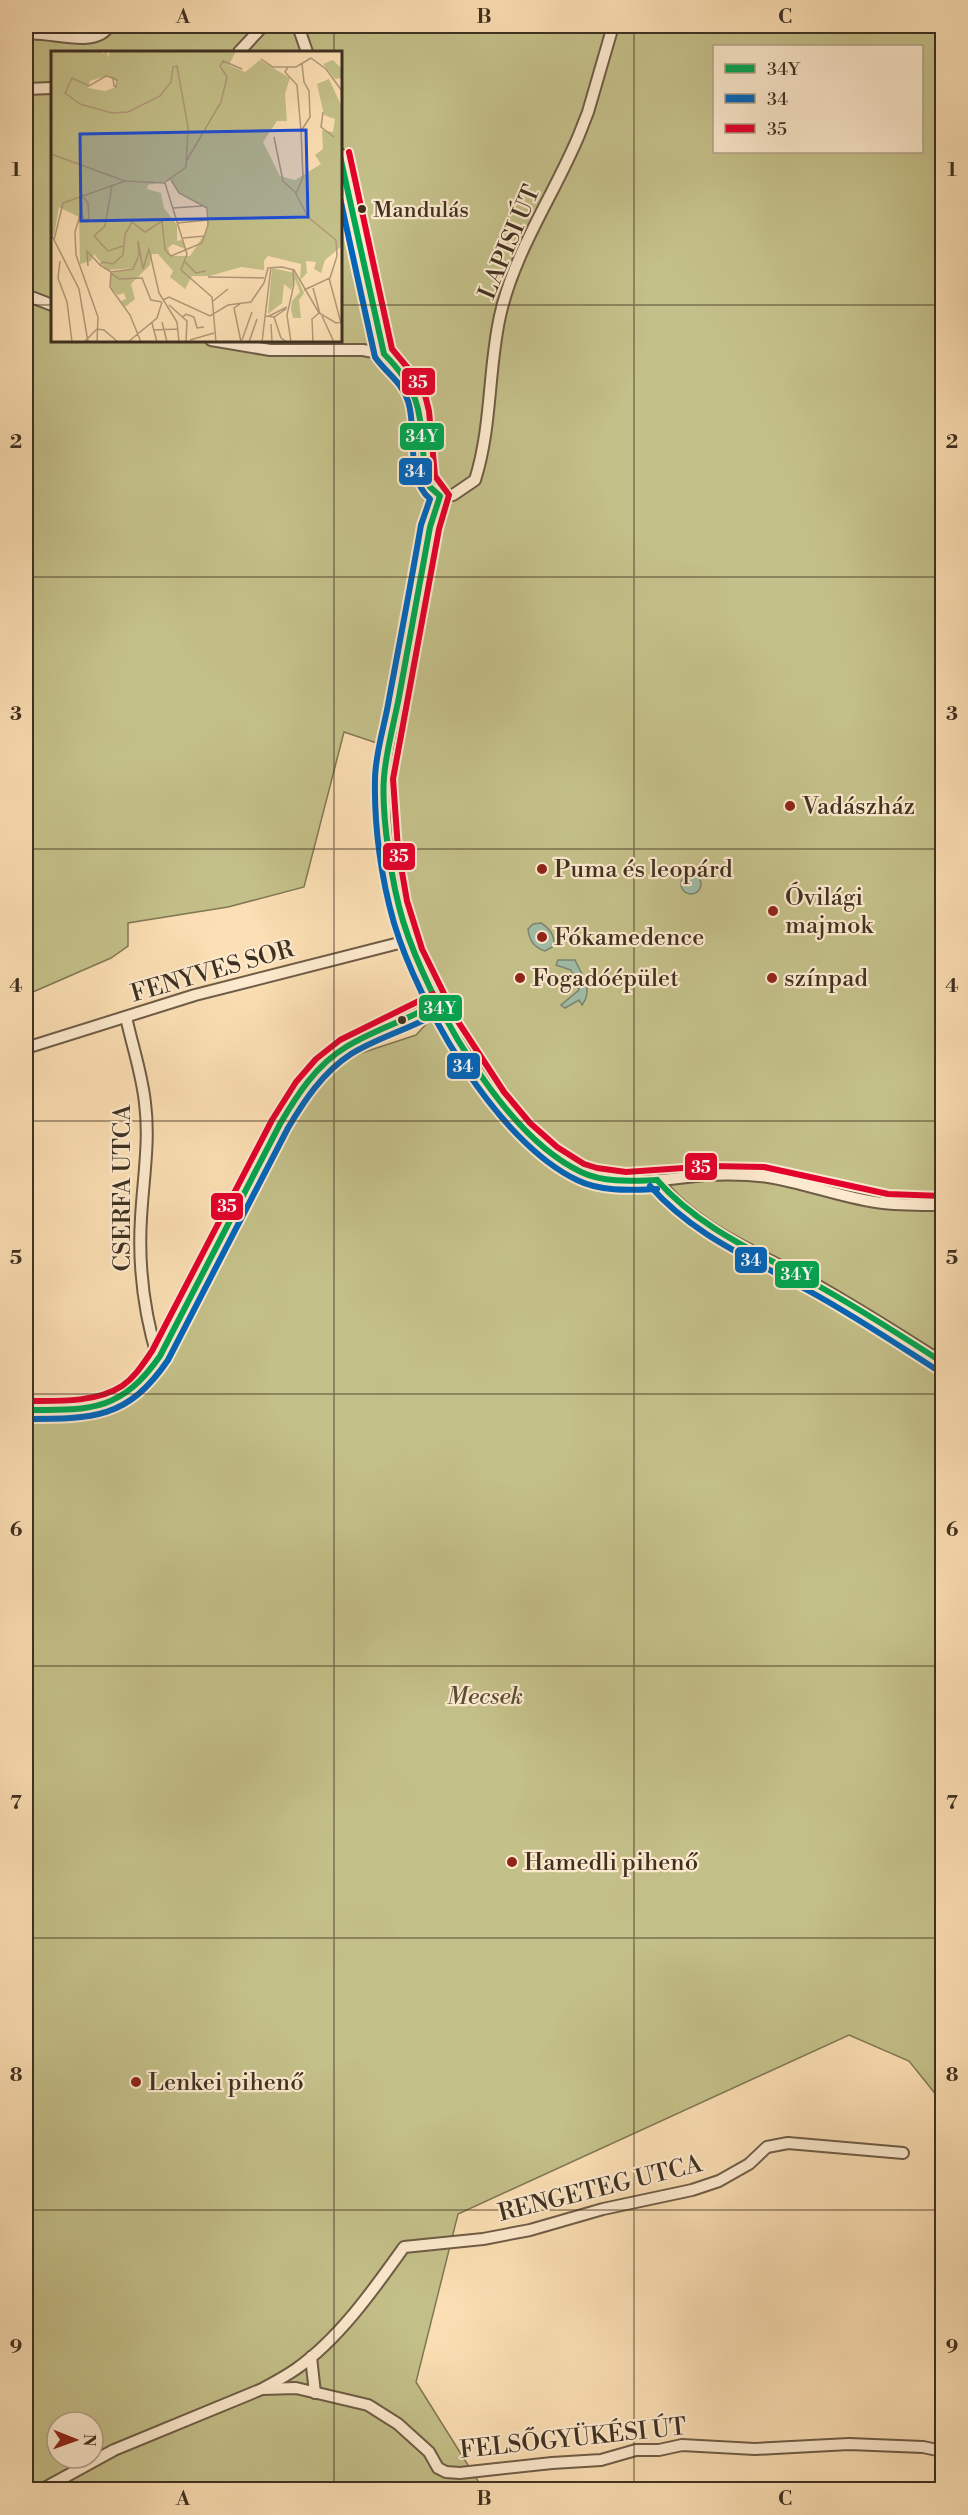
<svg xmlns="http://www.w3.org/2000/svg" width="968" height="2515" viewBox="0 0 968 2515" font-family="'Libre Bodoni',serif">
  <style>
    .green { fill: #c4c089; stroke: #817855; stroke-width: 1.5; fill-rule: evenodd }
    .water { fill: #a0bda8; stroke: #798572; stroke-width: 1.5 }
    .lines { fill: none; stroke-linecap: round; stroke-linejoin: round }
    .minor-casing { stroke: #6e5c46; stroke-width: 14 }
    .minor { stroke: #fdeace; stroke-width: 10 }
    .bus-1-casing { stroke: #fdeace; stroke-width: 10 }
    .bus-2-casing { stroke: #fdeace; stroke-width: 10 }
    .bus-3-casing { stroke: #fdeace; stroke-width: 10 }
    .bus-1 { stroke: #00a651; stroke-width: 6 }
    .bus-2 { stroke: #0065bd; stroke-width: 6 }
    .bus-3 { stroke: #e4002b; stroke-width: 6 }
    .grid { fill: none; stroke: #3e3021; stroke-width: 1.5; stroke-opacity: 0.55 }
    .bus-dot { fill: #3e3021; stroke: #fdeace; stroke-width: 2 }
    .poi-dot { fill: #8f2418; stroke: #fdeace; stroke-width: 2 }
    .labels { text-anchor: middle; stroke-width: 4.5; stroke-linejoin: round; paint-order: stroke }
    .bus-label { font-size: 22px; fill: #3e3021; stroke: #fdeace; text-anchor: start }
    .street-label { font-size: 24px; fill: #3e3021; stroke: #fdeace }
    .poi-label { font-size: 24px; fill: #3e3021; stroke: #fdeace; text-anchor: start }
    .park-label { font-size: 24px; font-style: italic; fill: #594d36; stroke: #fdeace }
    .inset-road { fill: none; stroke: #b09979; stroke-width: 1.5 }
    .view { fill: #1d4ed8; fill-opacity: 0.15; stroke: #1d4ed8; stroke-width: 3 }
    .inset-edge { fill: none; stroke: #3e3021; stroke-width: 3 }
    .line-badge { stroke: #fdeace; stroke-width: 2 }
    .badge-label { font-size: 16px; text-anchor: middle; font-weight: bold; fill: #fff }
    .neatline { fill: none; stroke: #3e3021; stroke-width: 2 }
    .grid-label { font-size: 20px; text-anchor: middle; font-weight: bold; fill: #3e3021 }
  </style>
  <rect width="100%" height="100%" fill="#fcdfb4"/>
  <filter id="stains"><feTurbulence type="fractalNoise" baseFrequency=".00333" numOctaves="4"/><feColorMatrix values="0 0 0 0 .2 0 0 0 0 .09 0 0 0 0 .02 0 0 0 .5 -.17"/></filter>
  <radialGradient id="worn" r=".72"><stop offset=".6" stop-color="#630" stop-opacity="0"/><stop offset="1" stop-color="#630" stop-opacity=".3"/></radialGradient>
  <!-- green -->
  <path class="green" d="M26 26H942V2102L909 2061 849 2035 458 2214 416 2382 483 2489H26V1411L124 1396 160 1356 280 1124 322 1066 416 1035 444 1005 413 941 384 778 386 746 344 732 304 887 228 907 128 923V946L111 958 26 995ZM714 46H922V152H714ZM52 52H340V340H52ZM57 2422H93V2458H57Z"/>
  <!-- water -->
  <g class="water">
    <circle cx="691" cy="884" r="10"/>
    <path d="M541 923C549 928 555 936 554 946L545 951C535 948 529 940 528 929L533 924Z"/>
    <path d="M558 960H575C582 975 594 990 582 1005L579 1000 565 1008 561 1005 579 990 571 970 556 965Z"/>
  </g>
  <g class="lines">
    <!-- minor casing -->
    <g class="minor-casing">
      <g id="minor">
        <path d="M298 26 307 52"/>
        <path d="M26 34C48 30 95 50 109 26"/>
        <path d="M239 52 263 26"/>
        <path d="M26 89 52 88"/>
        <path d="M340 154 384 354"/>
        <path d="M26 295 52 305"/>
        <path d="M211 340 270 350H363L384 354 393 361 413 389 420 404 426 478 430 487 440 496"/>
        <path d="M440 496 430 527 388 748C382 792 385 840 394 884 412 975 493 1128 579 1171 617 1190 664 1179 705 1175 725 1174 748 1174 768 1177 807 1183 845 1199 883 1203 903 1205 923 1205 942 1205"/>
        <path d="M440 496 453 495 475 480C492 426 488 370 500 316 514 252 554 195 579 135L588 112 613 26"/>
        <path d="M126 1017C132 1045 142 1074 145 1103 150 1141 143 1180 141 1218 138 1266 144 1313 158 1359"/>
        <path d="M26 1048 195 995 411 940"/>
        <path d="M657 1180C695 1230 759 1253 813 1283 857 1308 900 1335 942 1362"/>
        <path d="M26 1410C50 1410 107 1409 126 1394 141 1384 150 1370 160 1356L280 1124C299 1091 322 1057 358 1040 384 1027 415 1018 438 1002"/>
        <path d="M311 2357 315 2393"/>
        <path d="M264 2388C275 2382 286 2376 296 2369 339 2339 374 2289 404 2247L483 2239 530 2230 603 2209 692 2190 719 2181 749 2164 767 2147 788 2143 903 2153"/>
        <path d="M41 2490 114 2450 262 2389 296 2388 368 2405 398 2424 429 2452 438 2468 446 2472 460 2473 552 2463 601 2460 636 2450H659L682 2445 755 2449 849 2444 923 2447 942 2451"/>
      </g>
    </g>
    <!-- minor -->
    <use href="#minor" class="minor"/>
    <!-- bus-1 casing -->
    <g class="bus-1-casing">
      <g id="bus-1">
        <path d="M340 156 384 354C428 398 418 421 426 478L430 487 440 496 430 527C420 584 409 640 399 697 394 723 386 751 384 777 381 815 392 885 403 921 428 1001 503 1135 581 1172 604 1183 632 1181 657 1180"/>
        <path d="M657 1180C700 1229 757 1252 813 1283 857 1307 900 1335 942 1362"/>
        <path d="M26 1410C90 1410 121 1412 160 1356L280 1124C297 1095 316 1065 346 1047 375 1029 409 1020 438 1002"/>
      </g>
    </g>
    <!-- bus-2 casing -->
    <g class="bus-2-casing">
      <g id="bus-2">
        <path d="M340 198 375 357C386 373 402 382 408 401 418 432 404 476 430 499L421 525C411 583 400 641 389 699 385 725 375 753 375 780 374 826 381 878 394 923 419 1006 497 1142 577 1180 601 1192 631 1190 657 1189"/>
        <path d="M650 1186C694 1236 752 1259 809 1291 853 1315 895 1343 937 1370"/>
        <path d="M26 1419C93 1419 128 1419 168 1360L288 1128C304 1101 323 1072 351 1054 380 1036 414 1028 443 1010"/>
      </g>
    </g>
    <!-- bus-3 casing -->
    <g class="bus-3-casing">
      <g id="bus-3">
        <path d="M349 152 392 349 417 379 425 395 429 411 435 476 449 495 439 529 393 779 398 849 407 901 422 949 457 1020 504 1092 530 1123 557 1147 584 1164 597 1168 626 1172 712 1166 764 1167 888 1194 942 1196"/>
        <path d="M26 1401C56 1401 96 1403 122 1386 135 1377 143 1364 152 1351L272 1120 296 1082 316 1059 340 1040 433 994"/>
      </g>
    </g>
    <!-- bus-1 -->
    <use href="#bus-1" class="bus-1"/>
    <!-- bus-2 -->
    <use href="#bus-2" class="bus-2"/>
    <!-- bus-3 -->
    <use href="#bus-3" class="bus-3"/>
  </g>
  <!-- grid -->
  <path class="grid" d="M334 26V52M634 26V2490M26 305H52M340 305H942M334 340V2490M26 577H942M26 849H942M26 1121H942M26 1394H942M26 1666H942M26 1938H942M26 2210H942"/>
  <!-- markers -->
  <g class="bus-dot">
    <circle cx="362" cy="209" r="5"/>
    <circle cx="402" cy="1020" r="5"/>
  </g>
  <g class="poi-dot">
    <circle cx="790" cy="806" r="6"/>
    <circle cx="542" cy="869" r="6"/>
    <circle cx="773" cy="911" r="6"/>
    <circle cx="542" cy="937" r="6"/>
    <circle cx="520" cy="978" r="6"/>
    <circle cx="772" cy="978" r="6"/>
    <circle cx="512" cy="1862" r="6"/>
    <circle cx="136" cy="2082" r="6"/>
  </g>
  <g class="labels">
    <!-- bus labels -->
    <g class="bus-label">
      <text x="373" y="217">Mandulás</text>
    </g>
    <!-- street labels -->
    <g class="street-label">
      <text transform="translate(509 242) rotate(-67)" y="8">LAPISI ÚT</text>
      <text transform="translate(212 971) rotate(-16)" y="8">FENYVES SOR</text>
      <text transform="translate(122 1188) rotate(-90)" y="8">CSERFA UTCA</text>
      <text transform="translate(600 2188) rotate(-14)" y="8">RENGETEG UTCA</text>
      <text transform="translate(573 2438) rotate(-6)" y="8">FELSŐGYÜKÉSI ÚT</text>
    </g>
    <!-- poi labels -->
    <g class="poi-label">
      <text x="802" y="814">Vadászház</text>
      <text x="554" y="877">Puma és leopárd</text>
      <text x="785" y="905">Óvilági<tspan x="785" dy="28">majmok</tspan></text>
      <text x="554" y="945">Fókamedence</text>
      <text x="532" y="986">Fogadóépület</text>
      <text x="784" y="986">színpad</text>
      <text x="524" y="1870">Hamedli pihenő</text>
      <text x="148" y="2090">Lenkei pihenő</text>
    </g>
    <!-- park labels -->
    <g class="park-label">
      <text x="485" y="1704">Mecsek</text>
    </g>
  </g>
  <!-- overview -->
  <g transform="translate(51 51)">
    <rect width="291" height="291" fill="#fcdfb4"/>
    <path d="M0 0H51V3L56 0 57 7 59 0H185L178 14 194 21 209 9 239 27 234 43 236 70H226L212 91 229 125 244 129 270 113 264 104 272 98 271 79 282 81 284 68 273 64 266 33 278 28 291 56V195L274 209 270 222 263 218 265 211 255 210 256 222 249 229 250 213 217 205 213 210V219L190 216 159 225H141L134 238 119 226 122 220 107 203H101L99 214 80 233 84 248 74 256 70 250 75 248 73 242 67 244 60 237V222L83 217 56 219 43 203 40 210 29 213 28 166 8 156 3 185 0 181ZM55 25 67 31 65 36 54 40 37 37 39 30ZM120 129 128 142 156 157V179L139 205H119L117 197 122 193 134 198 131 189 126 190V174L113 157 110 142 96 138 97 134ZM282 9 291 18V27L284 28 272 13ZM221 217 244 222 253 242 248 249 250 267H242L240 258 241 250 249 241 244 228 240 239 233 233 231 252 217 263Z" fill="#c4c089" fill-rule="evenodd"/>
    <path class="inset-road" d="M260 7 275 18 291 40M210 8 222 16H245L260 7M237 16 234 21 246 34 250 80 252 126 245 143 257 166 285 189 286 205 279 227 253 239M176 26 169 15 172 10 191 18M62 27 66 29 65 36 63 35ZM272 61 270 76 283 86M250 80 259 66 258 40 253 31 251 13M223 86 232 130 245 142M0 103 74 130M136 109 170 51 176 26M120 129 128 142 156 157 157 174 151 192 120 205 114 199 111 170 94 181 81 171 74 183 72 204 62 213 52 211 49 214 60 221 82 218 88 204 87 190 92 218 98 198 108 242 126 271 128 291M114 132 136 203 130 219 161 246 165 291M61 135 54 175 43 185 57 200 72 195M31 144 37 152 38 168 34 170 30 161 24 181 25 204 47 266 46 291M122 157 151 155M126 172 157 169M0 183 28 238 37 291M132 187 154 185M3 189 12 152 74 130 113 132 135 116 137 76 126 15 122 16 120 31 109 45 77 61 61 62 29 53 14 42 21 27 38 35 55 25 62 27M9 210 7 227 16 251 21 291M134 211 145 222 155 220M37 215 36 200 49 214M60 221 59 236 79 264 90 291M60 222 68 228 91 227 100 249 111 251M157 226 213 227M278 227 290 272M262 237 269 263M112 249 118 246 159 265 177 254 200 251 213 232 217 217 231 216 243 219 268 262 285 272 291 271M162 250 177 238M189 253 183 257 190 291M118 254 136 270 135 291M215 265 223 266 235 258M218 265 236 256M271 265 283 291M132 266 135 263 143 266 146 277 153 276M223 266 230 287 236 291M111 271 116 291M101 272 106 291M220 273 221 291M46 278 53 279 67 291M103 279 127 278M139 289 163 282M191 289 201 261M33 291 46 278M77 291 106 267 111 251M198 291 206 268M211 291 220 216M240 291 236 264 243 233 242 219M262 291 261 268 268 262"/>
    <path class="view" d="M255 79 257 166 30 170 29 83Z"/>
    <rect width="291" height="291" class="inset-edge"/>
  </g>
  <g class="line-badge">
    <rect x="401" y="367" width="35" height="29" rx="6" fill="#e4002b"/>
    <rect x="399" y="422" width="46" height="29" rx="6" fill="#00a651"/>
    <rect x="398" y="457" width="35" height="29" rx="6" fill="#0065bd"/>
    <rect x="382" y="842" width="34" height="29" rx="6" fill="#e4002b"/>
    <rect x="418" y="994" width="45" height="28" rx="6" fill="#00a651"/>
    <rect x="446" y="1052" width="35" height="28" rx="6" fill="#0065bd"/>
    <rect x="684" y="1152" width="34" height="29" rx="6" fill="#e4002b"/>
    <rect x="210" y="1192" width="34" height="29" rx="6" fill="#e4002b"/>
    <rect x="734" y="1246" width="34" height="28" rx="6" fill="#0065bd"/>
    <rect x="774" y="1260" width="46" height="29" rx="6" fill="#00a651"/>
  </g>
  <g class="badge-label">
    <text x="418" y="388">35</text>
    <text x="422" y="442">34Y</text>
    <text x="415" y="477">34</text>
    <text x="399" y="862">35</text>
    <text x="440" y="1014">34Y</text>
    <text x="463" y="1072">34</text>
    <text x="701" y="1173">35</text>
    <text x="227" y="1212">35</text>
    <text x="751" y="1266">34</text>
    <text x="797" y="1280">34Y</text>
  </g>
  <!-- margin -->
  <rect width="968" height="2515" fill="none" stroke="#fcdfb4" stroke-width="66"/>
  <!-- legend -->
  <rect x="713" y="45" width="210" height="108" fill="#fdeace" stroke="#b1a089" stroke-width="1.5"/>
  <rect x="725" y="64" width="30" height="9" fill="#00a651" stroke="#b1a089" stroke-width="1.5"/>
  <text x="767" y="75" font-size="18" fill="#3e3021">34Y</text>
  <rect x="725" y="94" width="30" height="9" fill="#0065bd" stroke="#b1a089" stroke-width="1.5"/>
  <text x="767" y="105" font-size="18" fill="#3e3021">34</text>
  <rect x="725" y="124" width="30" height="9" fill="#e4002b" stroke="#b1a089" stroke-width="1.5"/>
  <text x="767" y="135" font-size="18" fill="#3e3021">35</text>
  <!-- north arrow -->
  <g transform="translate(75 2440) rotate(91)"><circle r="28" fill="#fdeace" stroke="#b1a089" stroke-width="1.5"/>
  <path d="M0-4.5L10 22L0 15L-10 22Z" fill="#8f2418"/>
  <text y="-9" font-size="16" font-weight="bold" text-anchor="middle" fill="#3e3021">N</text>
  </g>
  <rect x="33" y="33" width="902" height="2449" class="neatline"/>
  <g class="grid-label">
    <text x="183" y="23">A</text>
    <text x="484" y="23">B</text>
    <text x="785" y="23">C</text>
    <text x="16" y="176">1</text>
    <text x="952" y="176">1</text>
    <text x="16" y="448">2</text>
    <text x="952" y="448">2</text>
    <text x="16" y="720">3</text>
    <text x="952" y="720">3</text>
    <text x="16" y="992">4</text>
    <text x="952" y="992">4</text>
    <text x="16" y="1264">5</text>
    <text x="952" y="1264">5</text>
    <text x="16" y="1536">6</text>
    <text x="952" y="1536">6</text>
    <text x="16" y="1809">7</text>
    <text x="952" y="1809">7</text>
    <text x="16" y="2081">8</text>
    <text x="952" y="2081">8</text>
    <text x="16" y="2353">9</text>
    <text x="952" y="2353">9</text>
    <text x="183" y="2505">A</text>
    <text x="484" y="2505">B</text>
    <text x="785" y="2505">C</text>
  </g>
  <rect width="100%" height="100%" filter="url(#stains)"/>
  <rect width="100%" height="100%" fill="url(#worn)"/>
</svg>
